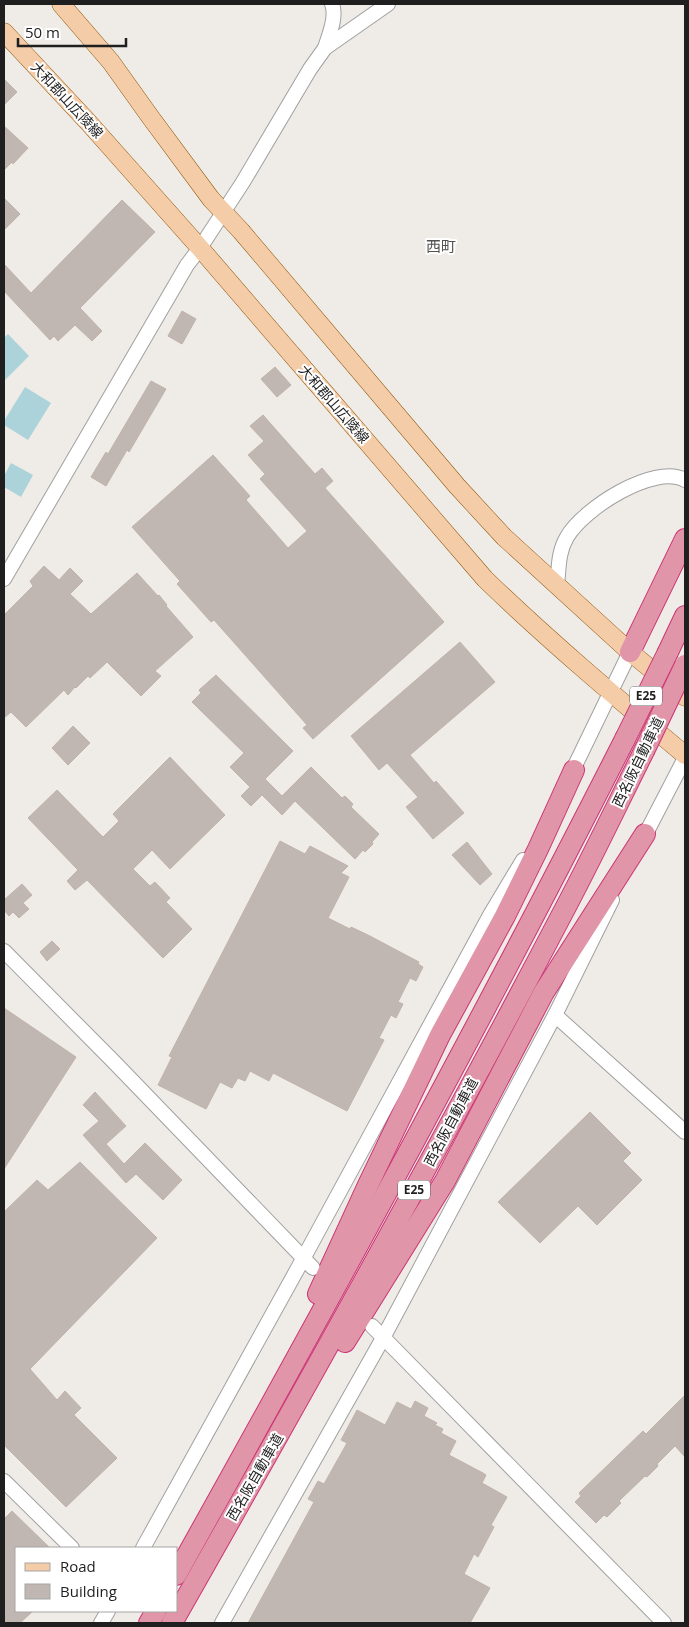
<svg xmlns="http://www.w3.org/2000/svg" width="689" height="1627" viewBox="0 0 689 1627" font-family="'Open Sans','Noto Sans JP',sans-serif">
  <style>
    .water { fill: #abd3d9 }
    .building { fill: #c0b7b3; stroke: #c0b2aa }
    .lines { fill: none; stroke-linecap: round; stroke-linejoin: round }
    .minor-casing { stroke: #a0a0a0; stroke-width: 16 }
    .major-casing { stroke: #8e580d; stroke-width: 19 }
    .highway-casing { stroke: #cc3476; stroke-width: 22 }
    .minor { stroke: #fff; stroke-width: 14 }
    .major { stroke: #f4cca7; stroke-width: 18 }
    .highway { stroke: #e095a9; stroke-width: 20 }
    .highway-bridge-casing { stroke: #cc3476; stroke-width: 22; stroke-linecap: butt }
    .highway-bridge { stroke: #e095a9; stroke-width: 20 }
    .labels { text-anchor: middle; stroke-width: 4; stroke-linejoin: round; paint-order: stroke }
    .shield { fill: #fff; stroke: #626262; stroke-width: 1 }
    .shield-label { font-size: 12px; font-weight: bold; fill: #1f1f1f }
    .street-label { font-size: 14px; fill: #1f1f1f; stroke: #fff }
    .neighbourhood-label { font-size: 15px; fill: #525252; stroke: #fff }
  </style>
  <rect width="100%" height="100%" fill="#efece7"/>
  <!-- water -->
  <g class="water">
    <path d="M8 334 29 356 4 381V338Z"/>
    <path d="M25 387 51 403 28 440 4 425V421Z"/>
    <path d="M11 463 33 475 21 497 4 487V476Z"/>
  </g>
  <!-- building -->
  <g class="building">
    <path d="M4 79 17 92 4 105Z"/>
    <path d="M4 126 28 148 13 164 12 162 4 170Z"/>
    <path d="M4 198 20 214 4 230Z"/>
    <path d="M122 200 155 232 80 308 102 331 92 341 75 325 58 341 54 336 50 340 4 291V264L31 293Z"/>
    <path d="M182 311 196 319 182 344 168 336Z"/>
    <path d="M275 367 291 385 277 397 261 379Z"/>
    <path d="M151 381 166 389 129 452 127 450 106 486 91 477 106 452 108 454Z"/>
    <path d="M263 415 315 474 322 468 333 481 325 488 444 622 313 739 303 728 307 725 214 620 211 622 177 584 180 581 132 527 213 455 250 496 246 500 288 548 307 531 260 479 265 474 248 455 264 441 250 426Z"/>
    <path d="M44 566 59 580 70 568 83 581 70 594 91 614 137 573 158 596 159 595 167 605 166 606 193 637 155 671 161 676 141 696 107 662 90 678 88 676 76 688 75 687 68 695 64 690 26 727 11 712 4 718V615L33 586 30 581Z"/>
    <path d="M460 642 495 682 410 755 434 783 436 781 464 813 433 839 406 807 418 797 387 763 379 770 351 736Z"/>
    <path d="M216 675 293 751 265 779 282 796 311 767 342 798 345 796 353 804 351 807 379 834 372 842 373 844 365 852 363 850 355 859 295 801 282 815 262 795 251 806 241 796 250 787 230 767 244 753 192 702 201 693 199 690Z"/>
    <path d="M73 726 90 743 68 765 52 748Z"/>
    <path d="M170 757 225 815 170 869 152 850 133 869 150 886 155 882 170 898 166 902 192 929 163 958 87 880 75 890 67 881 78 870 28 818 57 790 103 837 119 821 113 814Z"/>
    <path d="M280 841 305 854 310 846 348 866 341 873 349 877 328 918 350 929 351 927 368 935 419 962 418 964 423 967 416 981 410 978 398 1002 403 1004 396 1018 391 1015 379 1038 384 1040 347 1111 273 1073 269 1081 250 1071 245 1081 238 1078 232 1088 220 1082 206 1109 158 1085 172 1057 169 1056Z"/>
    <path d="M467 842 492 874 480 885 452 855Z"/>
    <path d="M22 884 32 895 23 903 29 909 19 918 13 912 9 916 4 910V900Z"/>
    <path d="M52 941 60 949 47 961 40 952Z"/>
    <path d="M4 1008 76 1057 4 1169Z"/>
    <path d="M95 1092 126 1126 106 1144 124 1164 145 1143 182 1180 163 1200 136 1174 126 1183 83 1135 99 1121 83 1105Z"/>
    <path d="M590 1112 631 1153 623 1161 642 1180 597 1225 578 1206 540 1243 498 1202Z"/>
    <path d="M80 1162 157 1238 30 1369 57 1400 65 1391 81 1408 74 1415 117 1458 66 1507 4 1445V1212L37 1180 48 1190Z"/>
    <path d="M685 1395V1457L675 1446 657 1464 658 1466 647 1477 645 1476 619 1501 621 1503 607 1517 604 1515 596 1523 575 1502 581 1496 579 1493 643 1431 646 1434Z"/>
    <path d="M415 1401 428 1408 424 1416 437 1423 435 1425 443 1429 441 1433 456 1441 449 1455 483 1473 486 1475 482 1483 507 1497 491 1525 494 1527 478 1557 474 1554 464 1574 490 1588 470 1623H248L314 1502 308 1499 318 1481 324 1484 347 1443 341 1440 357 1410 385 1425 397 1402 411 1409Z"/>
    <path d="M12 1511 50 1548H16V1611H33L20 1623H4V1519Z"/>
  </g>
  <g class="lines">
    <!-- minor casing -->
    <g class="minor-casing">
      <g id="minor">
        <path d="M325 48C329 35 337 17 332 4"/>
        <path d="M4 579 187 265 200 248 243 182 310 69 325 48 388 4"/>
        <path d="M557 585C559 568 558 552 567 537 583 509 654 463 685 480"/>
        <path d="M569 778 630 652"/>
        <path d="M642 841 685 758"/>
        <path d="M4 951 115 1063 313 1268"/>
        <path d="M555 1015 685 1132"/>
        <path d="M372 1326 664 1623"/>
        <path d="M4 1481 72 1548"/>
        <path d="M143 1548 303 1259 490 915 523 860"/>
        <path d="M101 1623 108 1611"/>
        <path d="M222 1623 383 1338 555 1015 612 900"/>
      </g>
    </g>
    <!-- major casing -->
    <g class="major-casing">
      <g id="major">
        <path d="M61 4 111 62 151 118 211 199 241 231 457 486 504 537 630 652 685 697"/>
        <path d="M4 32 88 122 200 248 485 579C549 641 617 698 685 755"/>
      </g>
    </g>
    <!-- highway casing -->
    <g class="highway-casing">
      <g id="highway">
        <path d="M630 652 685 539"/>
        <path d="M668 652 685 616"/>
        <path d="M318 1294 368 1185 440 1035 505 916 538 849 574 770"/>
        <path d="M345 1342 445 1181 544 992 645 834"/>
        <path d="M176 1575C331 1298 482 1021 625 739"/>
        <path d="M149 1623 156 1611"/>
        <path d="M172 1623C304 1391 435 1157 559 920 589 864 616 807 644 751"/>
      </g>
    </g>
    <!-- minor -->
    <use href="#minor" class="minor"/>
    <!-- major -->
    <use href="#major" class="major"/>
    <!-- highway -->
    <use href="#highway" class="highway"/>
    <!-- highway-bridge casing -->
    <g class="highway-bridge-casing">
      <g id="highway-bridge">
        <path d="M625 739 668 652"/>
        <path d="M644 751 685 665"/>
      </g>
    </g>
    <!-- highway-bridge -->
    <use href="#highway-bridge" class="highway-bridge"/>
  </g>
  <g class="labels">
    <!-- shield labels -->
    <g class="shield">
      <rect x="630" y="686.5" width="32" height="19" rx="4"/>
      <rect x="398" y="1180.5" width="32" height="19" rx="4"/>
    </g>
    <g class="shield-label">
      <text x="646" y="700">E25</text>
      <text x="414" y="1194">E25</text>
    </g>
    <!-- street labels -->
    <g class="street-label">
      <text transform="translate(67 100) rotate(47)" y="5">大和郡山広陵線</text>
      <text transform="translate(334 404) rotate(49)" y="5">大和郡山広陵線</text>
      <text transform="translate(638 762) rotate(-64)" y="5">西名阪自動車道</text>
      <text transform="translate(451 1122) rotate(-62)" y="5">西名阪自動車道</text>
      <text transform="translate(255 1477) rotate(-60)" y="5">西名阪自動車道</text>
    </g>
    <!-- neighbourhood labels -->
    <g class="neighbourhood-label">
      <text x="441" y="252">西町</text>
    </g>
  </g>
  <!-- border -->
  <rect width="689" height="1627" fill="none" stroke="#1f1f1f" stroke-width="10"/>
  <!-- legend -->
  <rect x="15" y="1547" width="162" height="65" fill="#ffffff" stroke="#a5a5a5"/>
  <rect x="25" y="1563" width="25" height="8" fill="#f4cca7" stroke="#a5a5a5"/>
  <text x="60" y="1572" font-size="15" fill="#1f1f1f">Road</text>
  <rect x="25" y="1584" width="25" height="15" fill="#c0b7b3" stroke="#a5a5a5"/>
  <text x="60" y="1597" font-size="15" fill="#1f1f1f">Building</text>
  <!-- scale -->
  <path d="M18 38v8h108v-8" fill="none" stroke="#1f1f1f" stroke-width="2.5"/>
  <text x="25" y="38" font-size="15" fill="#1f1f1f" stroke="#ffffff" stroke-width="4" paint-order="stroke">50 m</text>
</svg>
